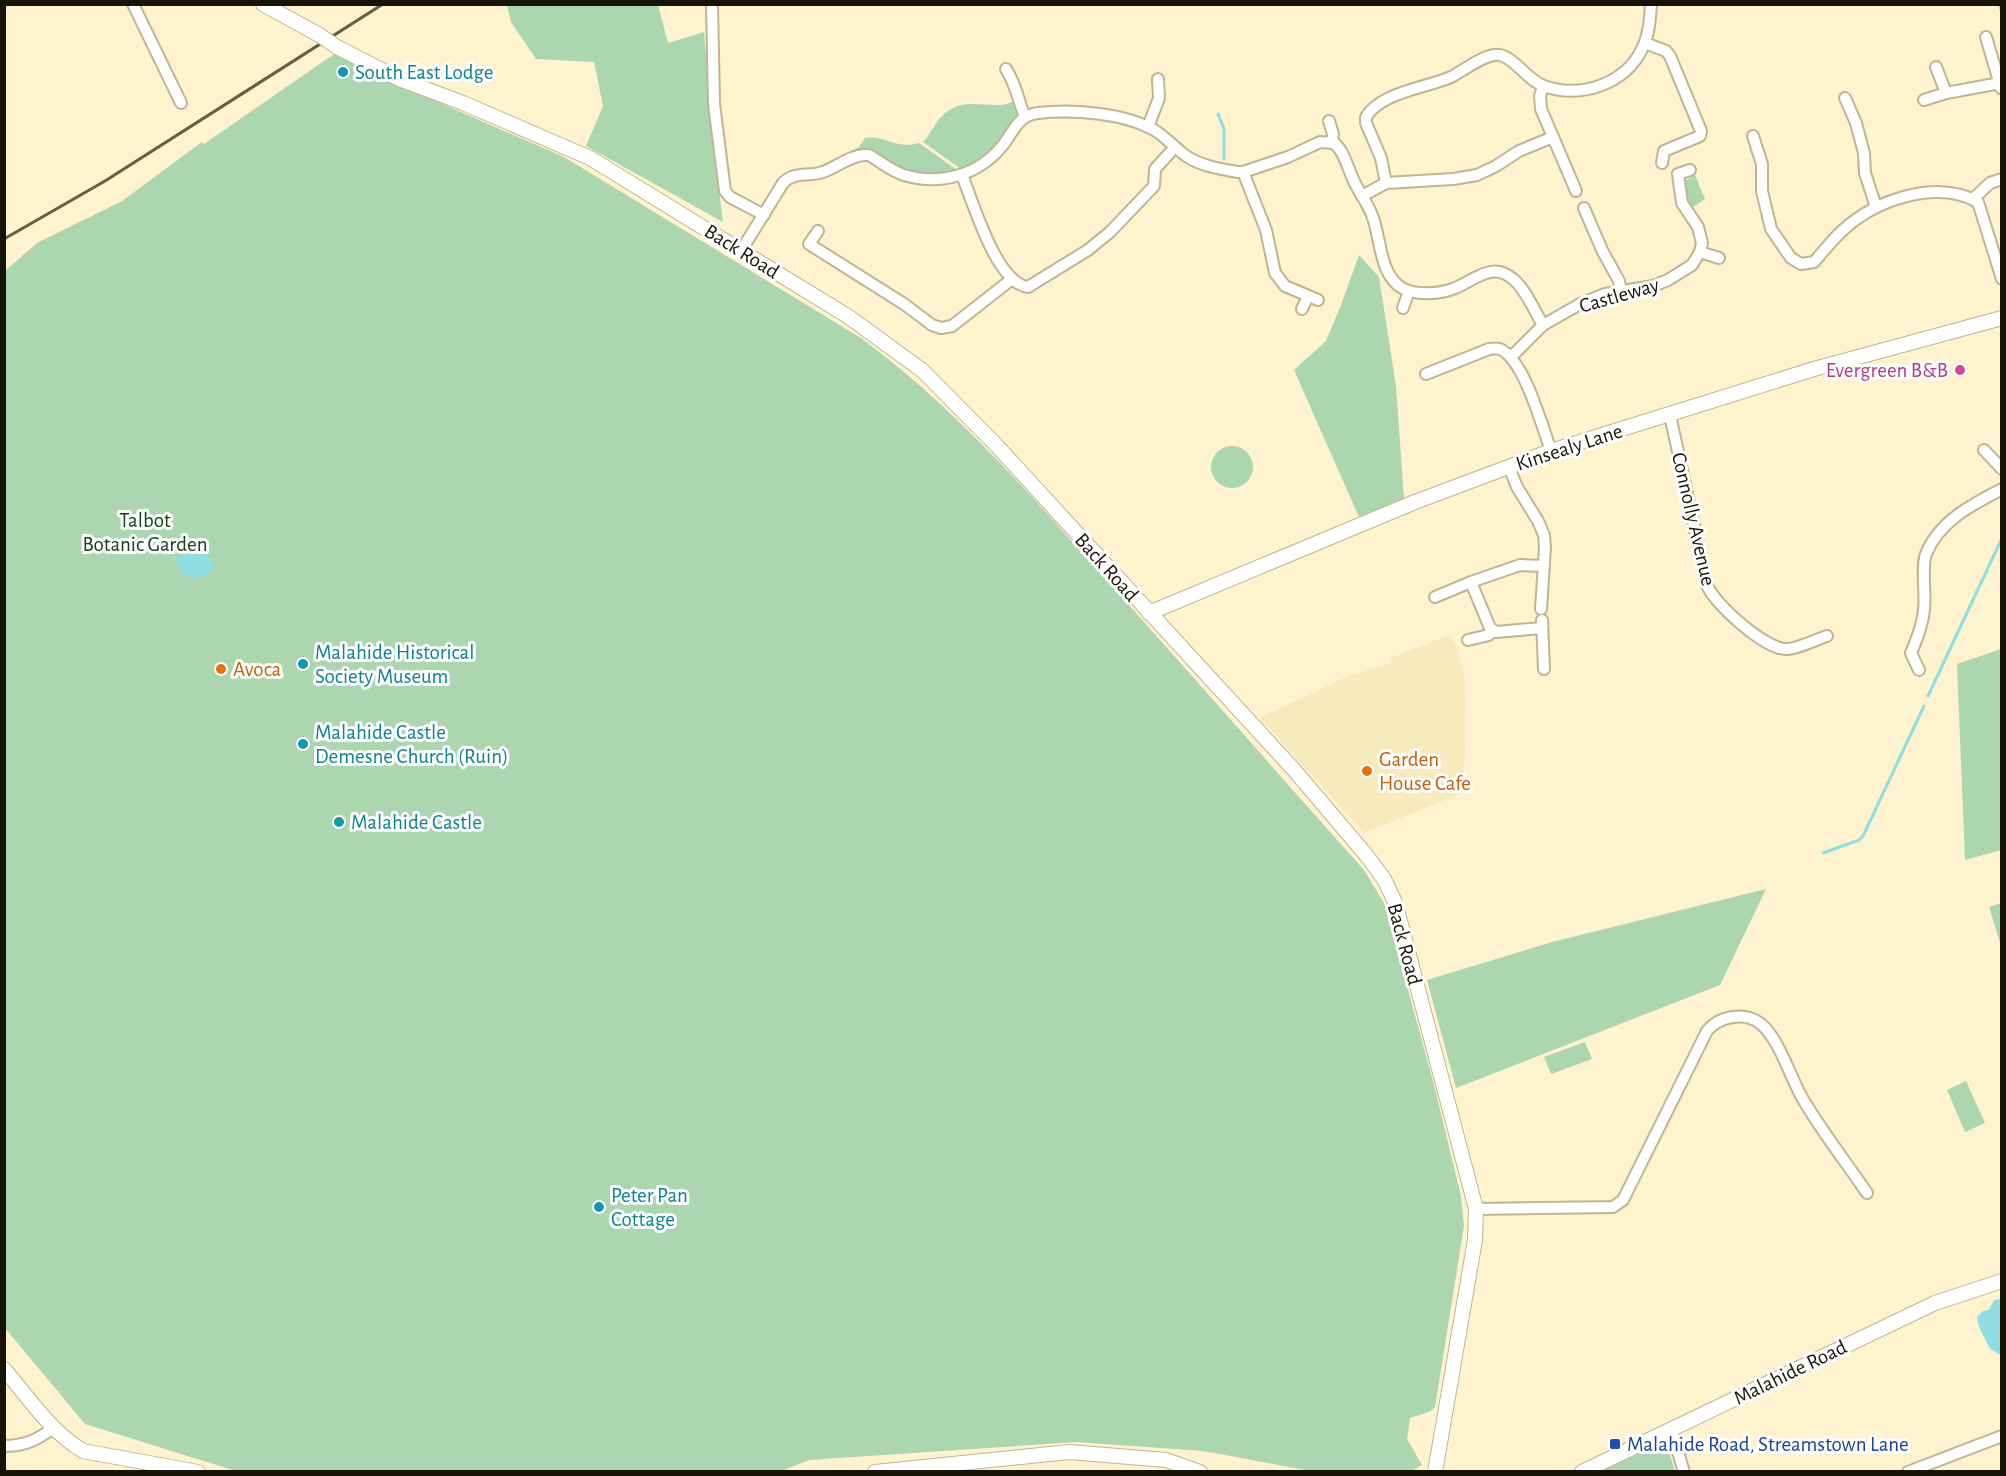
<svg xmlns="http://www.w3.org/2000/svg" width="2006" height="1476" viewBox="0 0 2006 1476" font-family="'Alegreya Sans',sans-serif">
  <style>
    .built { fill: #f7eabd }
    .green { fill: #abd6af }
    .water { fill: #8edee4 }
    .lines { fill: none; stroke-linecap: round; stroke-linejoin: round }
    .stream { stroke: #8edee4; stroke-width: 3 }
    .street-casing { stroke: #c0b592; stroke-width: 14 }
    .secondary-casing { stroke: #c0b592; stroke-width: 16 }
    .street { stroke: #fff; stroke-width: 10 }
    .secondary { stroke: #fff; stroke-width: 14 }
    .rail { stroke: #645e49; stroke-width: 3 }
    .secondary-bridge-casing { stroke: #c0b592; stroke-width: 16; stroke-linecap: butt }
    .secondary-bridge { stroke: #fff; stroke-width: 14 }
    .culture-dot { fill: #0f9aa8; stroke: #fff; stroke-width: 2 }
    .hotel-dot { fill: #d1479c; stroke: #fff; stroke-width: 2 }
    .food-dot { fill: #e8710a; stroke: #fff; stroke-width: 2 }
    .transit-dot { fill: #1a4fb4; stroke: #fff; stroke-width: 2 }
    .labels { text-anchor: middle; stroke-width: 6; stroke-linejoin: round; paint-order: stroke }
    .culture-label { font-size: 21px; fill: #0d838f; stroke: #fff; text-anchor: start }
    .street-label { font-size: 21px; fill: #171306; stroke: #fff }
    .hotel-label { font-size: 21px; fill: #b23c85; stroke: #fff; text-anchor: end }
    .park-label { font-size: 21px; fill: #0f431b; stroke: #fff }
    .food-label { font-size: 21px; fill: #c56008; stroke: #fff; text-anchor: start }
    .transit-label { font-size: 21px; fill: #164399; stroke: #fff; text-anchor: start }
  </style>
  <rect width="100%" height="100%" fill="#fef3ce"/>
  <!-- built -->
  <path class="built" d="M1450 635 1456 645 1464 674 1466 703 1465 753 1462 793 1364 833 1260 718 1348 676 1391 663 1390 658Z"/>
  <!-- green -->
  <g class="green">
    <path d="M507 5H658L668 43 704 32 716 167 723 222 586 146 603 106 594 62 536 59 511 22Z"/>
    <path d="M334 54 392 82 564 157 861 338C956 408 1034 499 1113 587 1197 681 1280 776 1364 870L1384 903 1433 1081 1461 1196 1464 1226 1435 1407 1429 1412 1410 1418 1407 1439 1422 1465 1411 1471H1311L1203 1451 1076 1442 809 1460 779 1472 236 1471 85 1424 5 1328V271L37 243 122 201 202 142 204 144Z"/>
    <path d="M1014 102 1017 114C1000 139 990 155 961 169L923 142C931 134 934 124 942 116 959 99 975 105 996 105 1002 106 1008 103 1014 102Z"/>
    <path d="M865 138C886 135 896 150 919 143L957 170C923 178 906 172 877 155L820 169 791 172 790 170 818 167 859 147Z"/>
    <path d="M1695 175 1705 199 1690 209 1687 204 1685 181Z"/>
    <path d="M1359 255 1379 277 1396 386 1404 499 1359 517 1294 370 1326 341 1341 305Z"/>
    <circle cx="1232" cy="467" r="21"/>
    <path d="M2001 649V850L1965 860 1957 664Z"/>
    <path d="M1766 889 1720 985 1456 1088 1427 980 1552 942Z"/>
    <path d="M2001 903H2002L2001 946 1989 907Z"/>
    <path d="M1585 1042 1592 1059 1551 1074 1544 1057Z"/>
    <path d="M1966 1081 1985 1123 1965 1132 1947 1090Z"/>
    <path d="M1665 1439 1675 1471 1599 1472Z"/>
  </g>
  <!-- water -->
  <g class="water">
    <path d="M184 554 206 555 212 559 213 569C200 582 176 581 177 559Z"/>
    <path d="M2001 1299H2002L2001 1355 1990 1349C1985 1337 1978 1329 1977 1317L1983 1311 1989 1310 1994 1300Z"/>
  </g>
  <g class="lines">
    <!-- stream -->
    <g class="stream">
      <path d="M1999 4 2002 12"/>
      <path d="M1218 114 1224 129V159"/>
      <path d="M1928 696 2002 538"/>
      <path d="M1823 853 1859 840 1863 836 1924 706"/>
    </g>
    <!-- street casing -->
    <g class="street-casing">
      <g id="street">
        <path d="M133 4 181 103"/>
        <path d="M712 4 714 104 725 191 730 197 764 215"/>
        <path d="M1986 37 2001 88"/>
        <path d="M1645 43 1666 51 1670 56 1701 131 1700 136 1664 151 1662 163"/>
        <path d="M1936 67 1946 93"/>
        <path d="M1006 69C1016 84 1018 100 1025 117"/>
        <path d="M1543 86 1540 96 1541 109 1576 191"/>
        <path d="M1845 98 1856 123 1864 153 1865 173 1876 207"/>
        <path d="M1924 100 1946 93 2000 83"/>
        <path d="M1329 121 1333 134 1332 142"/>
        <path d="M1148 127 1159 98 1158 79"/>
        <path d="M1753 136 1762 164V191L1771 229 1791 258 1801 264 1814 262C1823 252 1832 240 1842 231 1875 200 1935 179 1978 202L2002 279"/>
        <path d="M1243 172 1266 230 1275 273 1285 286 1318 300"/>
        <path d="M962 175C973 202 996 283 1028 287L1088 250 1110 232 1154 186 1155 169 1175 147"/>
        <path d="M1386 183 1381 158 1366 123V117C1381 92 1426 88 1451 77 1463 71 1487 52 1500 55 1515 58 1528 81 1544 86 1581 99 1625 84 1642 49 1649 35 1650 20 1651 4"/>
        <path d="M1362 196 1386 183 1453 179 1477 175 1496 166 1519 151 1553 137"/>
        <path d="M1973 199 1990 183 2002 179"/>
        <path d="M1584 208 1602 250 1619 281 1621 292"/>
        <path d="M818 231 809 244 904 304 932 325 941 328 952 326 1012 279"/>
        <path d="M741 251 783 183C794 171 809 177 823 172 837 167 849 156 864 155H869C881 162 891 171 904 175 941 186 979 175 1003 145 1014 131 1018 115 1038 113 1072 109 1124 113 1154 130 1166 137 1175 148 1186 156 1201 166 1220 169 1238 172H1243L1288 157 1320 142 1334 143C1344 151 1347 166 1353 179 1358 191 1367 202 1372 215 1381 237 1379 275 1402 288 1416 296 1441 294 1455 288 1475 280 1492 261 1513 279 1525 288 1535 312 1543 325"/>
        <path d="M1700 252 1719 258"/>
        <path d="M1403 308 1409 291"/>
        <path d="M1302 309 1308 296"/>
        <path d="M1511 357 1543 325 1580 304 1605 294 1653 286 1668 280 1692 265 1700 252 1702 243 1698 227 1682 203 1678 174 1690 170"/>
        <path d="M1426 374 1489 349C1494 349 1498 347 1502 350 1525 363 1542 426 1551 451"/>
        <path d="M1670 415 1707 585C1714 604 1765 649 1786 649 1795 650 1817 639 1827 636"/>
        <path d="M1984 450 2002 469"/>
        <path d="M1509 467 1517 487 1538 521 1544 535 1545 547 1541 609"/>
        <path d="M1435 597 1471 582"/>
        <path d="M1542 620 1544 669"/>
        <path d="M1542 628 1496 632 1490 628 1471 582 1520 565 1543 566"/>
        <path d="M1468 640 1489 635 1493 630"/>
        <path d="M1919 670 1911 653C1917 639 1923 624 1924 609 1926 593 1921 567 1926 554 1939 521 1973 504 2002 489"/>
        <path d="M1476 1209 1613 1207 1623 1200 1707 1031C1719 1016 1745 1011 1761 1024 1780 1040 1791 1080 1804 1101 1823 1133 1846 1162 1867 1193"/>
        <path d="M1671 1429 1684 1472"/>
        <path d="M4 1446C25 1446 37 1440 53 1428"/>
        <path d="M1908 1472 2002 1436"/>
      </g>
    </g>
    <!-- secondary casing -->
    <g class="secondary-casing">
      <g id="secondary">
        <path d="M263 4 321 36"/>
        <path d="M337 47 399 79 463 103 590 158 849 317 923 371 997 446 1295 771 1367 856 1384 879 1395 902 1476 1209 1475 1240 1435 1472"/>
        <path d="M1149 613 1415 502 1551 451 1814 369 2002 318"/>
        <path d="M4 1369C29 1398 50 1431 83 1451L198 1472"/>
        <path d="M875 1472 1069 1452 1166 1460 1200 1472"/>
        <path d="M1582 1472 1935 1303 2002 1281"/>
      </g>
    </g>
    <!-- street -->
    <use href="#street" class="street"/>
    <!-- secondary -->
    <use href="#secondary" class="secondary"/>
    <!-- rail -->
    <path class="rail" d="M4 239 105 181 383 4"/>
    <!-- secondary-bridge casing -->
    <g class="secondary-bridge-casing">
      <path id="secondary-bridge" d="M321 36 337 47"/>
    </g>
    <!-- secondary-bridge -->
    <use href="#secondary-bridge" class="secondary-bridge"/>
  </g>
  <!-- markers -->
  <g class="culture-dot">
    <circle cx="343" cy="72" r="6"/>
    <circle cx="303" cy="664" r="6"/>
    <circle cx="303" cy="744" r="6"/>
    <circle cx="339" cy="822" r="6"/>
    <circle cx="599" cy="1207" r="6"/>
  </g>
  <circle class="hotel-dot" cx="1960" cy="370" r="6"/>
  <g class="food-dot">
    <circle cx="221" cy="669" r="6"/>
    <circle cx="1367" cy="771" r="6"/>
  </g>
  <rect class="transit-dot" x="1609" y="1438" width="12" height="12" rx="3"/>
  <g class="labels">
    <!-- culture labels -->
    <g class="culture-label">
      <text x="355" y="79">South East Lodge</text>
      <text x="315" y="659">Malahide Historical<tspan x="315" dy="24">Society Museum</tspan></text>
      <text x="315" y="739">Malahide Castle<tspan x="315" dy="24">Demesne Church (Ruin)</tspan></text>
      <text x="351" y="829">Malahide Castle</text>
      <text x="611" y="1202">Peter Pan<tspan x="611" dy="24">Cottage</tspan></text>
    </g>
    <!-- street labels -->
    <g class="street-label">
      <text transform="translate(742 251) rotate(32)" y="7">Back Road</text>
      <text transform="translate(1619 295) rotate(-16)" y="7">Castleway</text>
      <text transform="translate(1569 447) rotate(-18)" y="7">Kinsealy Lane</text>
      <text transform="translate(1694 519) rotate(77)" y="7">Connolly Avenue</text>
      <text transform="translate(1107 567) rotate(48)" y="7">Back Road</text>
      <text transform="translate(1405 944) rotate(75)" y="7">Back Road</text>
      <text transform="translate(1790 1372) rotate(-26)" y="7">Malahide Road</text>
    </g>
    <!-- hotel labels -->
    <g class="hotel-label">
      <text x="1948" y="377">Evergreen B&amp;B</text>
    </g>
    <!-- park labels -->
    <g class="park-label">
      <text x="145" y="527">Talbot<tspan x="145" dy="24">Botanic Garden</tspan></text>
    </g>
    <!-- food labels -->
    <g class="food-label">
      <text x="233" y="676">Avoca</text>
      <text x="1379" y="766">Garden<tspan x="1379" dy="24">House Cafe</tspan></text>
    </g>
    <!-- transit labels -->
    <g class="transit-label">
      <text x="1627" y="1451">Malahide Road, Streamstown Lane</text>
    </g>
  </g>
  <!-- border -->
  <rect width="2006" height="1476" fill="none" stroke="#171306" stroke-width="12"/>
</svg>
